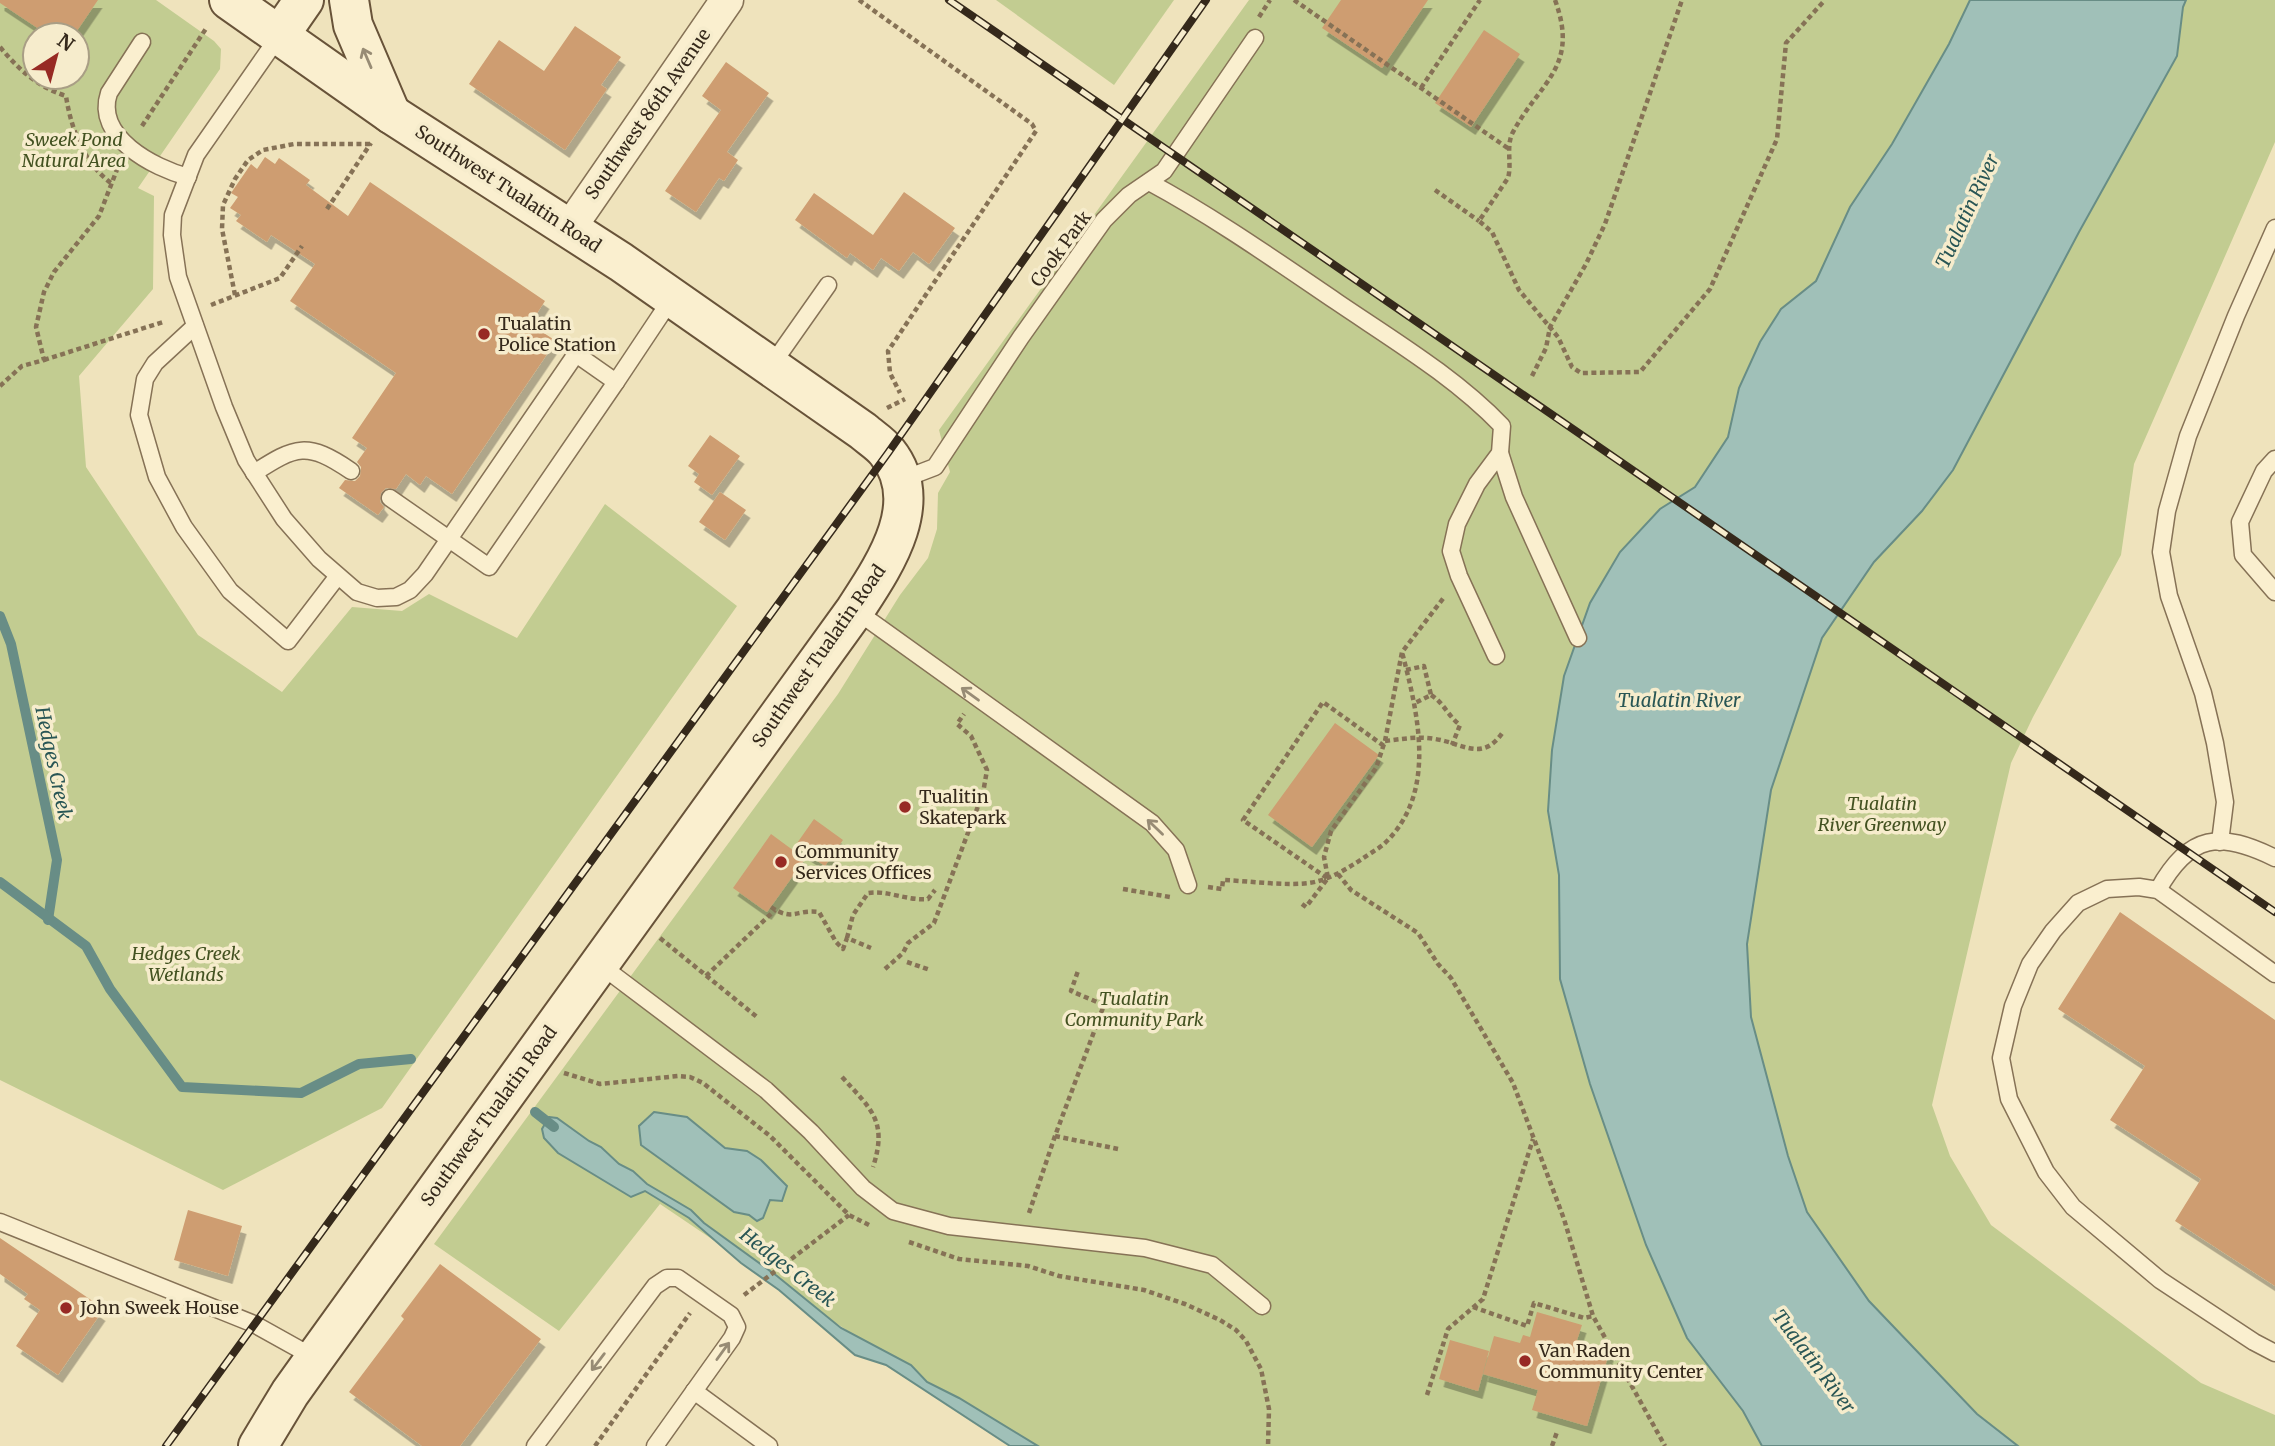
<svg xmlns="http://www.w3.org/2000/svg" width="2275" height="1446" viewBox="0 0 2275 1446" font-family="Merriweather,serif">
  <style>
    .green { fill: #c2cc91; fill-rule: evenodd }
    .water { fill: #a0c0b8; stroke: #688d86; stroke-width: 2 }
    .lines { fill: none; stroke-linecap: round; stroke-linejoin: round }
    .stream { stroke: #688d86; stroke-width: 10 }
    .building { fill: #ce9d71; filter: url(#shadow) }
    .lane-casing { stroke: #867256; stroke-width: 19 }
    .street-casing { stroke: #867256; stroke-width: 35 }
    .secondary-casing { stroke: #685339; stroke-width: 42 }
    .path { stroke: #867256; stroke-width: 4.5; stroke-dasharray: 5 3.5; stroke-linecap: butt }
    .lane { stroke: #faefcf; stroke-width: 16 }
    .street { stroke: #faefcf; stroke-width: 32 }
    .secondary { stroke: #faefcf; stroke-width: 38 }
    .rail-casing { stroke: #35291b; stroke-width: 8 }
    .rail { stroke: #f6eccc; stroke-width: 5; stroke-dasharray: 16; stroke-linecap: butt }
    .oneway { stroke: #988c75 }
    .poi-dot { fill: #972a24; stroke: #f6eccc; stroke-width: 2.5 }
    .labels { text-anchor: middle; stroke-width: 7; stroke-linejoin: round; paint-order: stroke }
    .street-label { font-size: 18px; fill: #35291b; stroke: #f6eccc }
    .park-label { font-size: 18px; font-style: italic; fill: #435221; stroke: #f6eccc }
    .poi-label { font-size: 18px; fill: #35291b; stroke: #f6eccc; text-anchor: start }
    .water-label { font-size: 19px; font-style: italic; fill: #295655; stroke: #f6eccc }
  </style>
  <defs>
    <filter id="shadow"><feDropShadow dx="4.5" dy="8" stdDeviation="0" flood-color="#0004"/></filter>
  </defs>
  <rect width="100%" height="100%" fill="#efe3bc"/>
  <!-- green -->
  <g class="green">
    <path d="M0 0H156L214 41 221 49 220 69 138 188 154 196 153 289 79 376 86 467 198 635 282 692 352 607 402 611 429 594 517 638 605 504 737 606 382 1108 223 1190 0 1080ZM35 35H77V77H35Z"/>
    <path d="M996 0H1174L1114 85Z"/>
    <path d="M1249 0H1970L1949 44 1892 144 1850 207 1816 281 1781 309 1739 388 1728 437 1695 487 1660 509 1620 552 1590 603 1564 676 1552 750 1548 811 1559 875 1560 979 1590 1084 1646 1245 1687 1338 1743 1411 1762 1446H1023L978 1419 660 1204 559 1331 434 1244 838 694 900 595 928 558 937 529 938 493 950 472 939 430Z"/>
    <path d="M2186 0H2275V142L2134 464 2121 555 2033 717 2011 763 1932 1105 1950 1156 1991 1225 2201 1383 2275 1415V1446H2018L1977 1414 1869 1301 1807 1212 1788 1156 1751 1017 1747 944 1771 790 1822 638 1874 562 1922 511 1953 470 2079 232 2177 56 2183 7Z"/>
  </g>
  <!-- water -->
  <g class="water">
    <path d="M1970 0H2186L2183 7 2177 56 2079 232 1953 470 1922 511 1874 562 1822 638 1771 790 1747 944 1751 1017 1788 1156 1807 1212 1869 1301 1977 1414 2018 1446H1762L1743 1411 1687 1338 1646 1245 1590 1084 1560 979 1559 875 1548 811 1552 750 1564 676 1590 603 1620 552 1660 509 1695 487 1728 437 1739 388 1760 342 1781 309 1816 281 1850 207 1892 144 1949 44Z"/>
    <path d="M654 1112 687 1117 725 1148 747 1151 761 1160 787 1186 782 1201 770 1200 763 1218 757 1221 749 1215 734 1212 641 1145 639 1126Z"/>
    <path d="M549 1117 557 1118 589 1141 601 1147 619 1164 633 1171 647 1184 691 1210 704 1223 777 1276 841 1328 911 1365 927 1382 959 1398 1038 1446H1010L886 1365 855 1355 779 1290 741 1263 689 1218 645 1191 631 1197 558 1153 544 1138 542 1129Z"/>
  </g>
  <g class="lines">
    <!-- stream -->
    <g class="stream">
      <path d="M0 616 11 644 57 860 48 920"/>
      <path d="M0 882 86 946 110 989 182 1087 301 1093 359 1064 411 1059"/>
      <path d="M535 1112 554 1127"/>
    </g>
  </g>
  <!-- building -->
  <g class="building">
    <path d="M0 0H98L74 35H48L0 3Z"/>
    <path d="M1341 0H1428L1382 68 1322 28Z"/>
    <path d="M575 26 621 57 601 85 607 89 565 150 469 84 499 40 544 71Z"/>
    <path d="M1484 30 1520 54 1471 127 1435 103Z"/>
    <path d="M726 62 769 93 727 152 738 160 724 181 719 178 696 212 665 191 721 110 702 96Z"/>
    <path d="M265 157 275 164 279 158 310 180 306 185 348 216 370 182 545 301 530 324 556 341 452 494 426 476 420 485 406 474 396 489 386 488 381 493 380 502 384 507 378 515 339 488 345 480 355 481 360 476 361 467 357 462 367 448 352 438 396 373 290 301 315 264 271 235 267 242 236 221 241 215 230 208 238 197 231 193 251 164 257 169Z"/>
    <path d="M904 192 955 228 929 264 913 252 899 271 881 258 873 270 850 253 847 258 795 220 814 193 873 235Z"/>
    <path d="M710 435 740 456 712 495 694 482 699 474 688 466Z"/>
    <path d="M720 492 746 510 725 540 699 522Z"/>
    <path d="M1335 723 1379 755 1312 847 1268 815Z"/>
    <path d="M814 819 843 840 825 866 795 846Z"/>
    <path d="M771 834 805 859 767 912 733 888Z"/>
    <path d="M2120 912 2275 1020V1286L2175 1221 2201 1179 2110 1120 2145 1066 2058 1009Z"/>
    <path d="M188 1210 242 1226 228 1276 174 1260Z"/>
    <path d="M0 1238 94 1302 91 1306 101 1313 58 1375 16 1346 40 1310 24 1299 28 1294 0 1274Z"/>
    <path d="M440 1264 541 1339 460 1446H422L349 1392 404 1319 401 1316Z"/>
    <path d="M1537 1312 1582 1325 1577 1340 1610 1350 1587 1426 1532 1410 1538 1390 1483 1374 1494 1336 1520 1343 1523 1335 1530 1337Z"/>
    <path d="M1450 1340 1489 1351 1478 1391 1439 1379Z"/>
  </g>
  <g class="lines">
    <!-- lane casing -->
    <g class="lane-casing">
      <g id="lane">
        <path d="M279 36 196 155 173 215 172 235 178 277 224 407 246 460 284 519 319 559 357 592 377 598 396 597 410 590 425 574 576 354 616 382 489 567 390 498"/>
        <path d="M142 42 109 93C94 137 154 168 188 177"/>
        <path d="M1149 182C1214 217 1275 260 1337 302 1393 340 1455 377 1502 426L1500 453 1477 484 1457 524 1451 551 1459 576 1496 656"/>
        <path d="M195 326 155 363 145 379 139 415 157 477 184 527 230 591 288 641 337 577"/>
        <path d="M771 366 828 285"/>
        <path d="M616 382 672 298"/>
        <path d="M1500 453 1514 497 1578 638"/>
        <path d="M2275 459 2264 471 2240 522 2243 555 2275 592"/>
        <path d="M254 473C296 446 307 441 351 471"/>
        <path d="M901 480 935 467 1021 337 1104 220 1129 195 1164 171 1255 38"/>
        <path d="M855 610 1152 823 1176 850 1188 885"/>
        <path d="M2220 842 2225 802 2215 743 2203 693 2169 596 2161 552 2167 511 2188 436 2236 316 2275 228"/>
        <path d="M2158 890C2190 833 2220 831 2275 858"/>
        <path d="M599 964 766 1090 811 1132 863 1188 893 1211 949 1226 1145 1248 1212 1265 1262 1306"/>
        <path d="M2275 974 2158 890 2139 887 2107 889 2078 903 2053 931 2030 964 2013 1006 2001 1058 2009 1099 2046 1172 2073 1207 2160 1280 2254 1342 2275 1353"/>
        <path d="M0 1222 254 1324 315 1358"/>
        <path d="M694 1391 769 1446"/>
        <path d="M535 1446 655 1286 667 1278H678L731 1315 737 1327 732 1338 655 1446"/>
      </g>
    </g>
    <!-- street casing -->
    <g class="street-casing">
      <path id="street" d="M569 229 727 0"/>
    </g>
    <!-- secondary casing -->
    <g class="secondary-casing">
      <g id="secondary">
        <path d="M229 0 391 114 621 262 863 431C871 438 881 444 887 452 928 503 883 567 855 610L315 1358 290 1393 258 1446"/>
        <path d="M349 0 353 25 391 114"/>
        <path d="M279 36 304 0"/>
      </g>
    </g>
    <!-- path -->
    <g class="path">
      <path d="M859 0 1032 124 1036 131 888 351 890 373 900 393"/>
      <path d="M1294 0 1509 149"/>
      <path d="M1555 0C1580 68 1539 82 1512 134 1506 148 1512 164 1508 178L1479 221 1492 232 1519 290 1558 337 1572 367 1581 373 1640 372 1710 289 1777 139 1786 43 1825 0"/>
      <path d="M1259 17 1270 0"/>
      <path d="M0 47C19 70 38 87 66 96 71 129 84 163 111 183"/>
      <path d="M1421 88 1480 0"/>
      <path d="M142 126 207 27"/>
      <path d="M1435 190 1479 221"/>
      <path d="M327 209 371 143"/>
      <path d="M235 295 222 229 223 205 235 179 248 160 263 150 294 144H370"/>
      <path d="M211 305 280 278 302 246"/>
      <path d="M44 360 163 322"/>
      <path d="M1532 376 1546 348 1550 327 1586 264 1605 224 1682 0"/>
      <path d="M0 386 22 366 44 360 36 327 44 292 54 272 99 216 118 167"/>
      <path d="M887 408 905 399"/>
      <path d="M1406 670 1424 666 1431 695 1415 703"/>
      <path d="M1431 695C1443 702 1448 716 1460 725L1452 745"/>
      <path d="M1385 741C1402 739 1418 736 1435 739 1463 743 1482 763 1503 732"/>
      <path d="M1338 874 1351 890 1418 933 1438 964 1451 978 1513 1083 1564 1219 1593 1316 1665 1446"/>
      <path d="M1327 878 1243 820 1323 702 1384 746"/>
      <path d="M1208 887 1222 889 1223 880C1249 881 1284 886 1309 883 1329 880 1345 870 1362 859 1369 854 1378 849 1384 844 1438 793 1418 714 1402 652"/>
      <path d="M1123 889 1170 897"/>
      <path d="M1302 904 1306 907 1328 878 1324 857 1331 831 1376 768 1385 741 1402 652 1445 596"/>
      <path d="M771 907C793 922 796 909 819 912L836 942 843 949 847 938 871 948"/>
      <path d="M660 938 757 1017"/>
      <path d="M847 938 853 915 868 893C888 890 907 901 928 899L935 890"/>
      <path d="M907 962 930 970"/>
      <path d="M885 969 903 953 908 943 934 923 983 793 987 770 971 736 957 724 964 714"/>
      <path d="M706 976 775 910"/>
      <path d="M564 1073 600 1084 678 1076 690 1077 703 1083 770 1136 849 1215 869 1225"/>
      <path d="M842 1077C871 1109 888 1121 873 1167"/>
      <path d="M1055 1136 1118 1149"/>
      <path d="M1029 1213 1055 1136 1104 1005 1071 991 1078 971"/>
      <path d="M909 1242 959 1259 1028 1266 1059 1276 1144 1290 1185 1304 1220 1320 1236 1330 1246 1341 1261 1369 1269 1409 1268 1446"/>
      <path d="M744 1295 849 1215"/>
      <path d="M1473 1307 1527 1326 1534 1303 1584 1318 1593 1316"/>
      <path d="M1427 1395 1448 1329 1483 1299 1533 1139"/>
      <path d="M595 1446 690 1313"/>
      <path d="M1552 1446 1557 1432"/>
    </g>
    <!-- lane -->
    <use href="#lane" class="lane"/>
    <!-- street -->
    <use href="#street" class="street"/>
    <!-- secondary -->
    <use href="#secondary" class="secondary"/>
    <!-- rail casing -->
    <g class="rail-casing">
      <g id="rail">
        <path d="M949 0 2275 912"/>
        <path d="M166 1446 888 453 1206 0"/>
      </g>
    </g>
    <!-- rail -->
    <use href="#rail" class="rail"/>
  </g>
  <!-- one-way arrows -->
  <defs><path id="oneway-shaft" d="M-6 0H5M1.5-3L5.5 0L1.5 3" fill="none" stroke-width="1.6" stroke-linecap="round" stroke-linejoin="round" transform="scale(1.75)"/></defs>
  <g class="oneway">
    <use href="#oneway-shaft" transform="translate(367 58) rotate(-113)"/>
    <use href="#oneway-shaft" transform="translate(970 694) rotate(-144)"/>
    <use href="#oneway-shaft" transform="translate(1155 827) rotate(-136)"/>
    <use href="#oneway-shaft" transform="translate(723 1351) rotate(-54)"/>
    <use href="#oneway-shaft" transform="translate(598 1362) rotate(127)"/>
  </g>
  <!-- markers -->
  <g class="poi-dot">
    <circle cx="484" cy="334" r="7"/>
    <circle cx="905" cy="807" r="7"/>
    <circle cx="781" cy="862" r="7"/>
    <circle cx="66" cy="1308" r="7"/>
    <circle cx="1525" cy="1361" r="7"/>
  </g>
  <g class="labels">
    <!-- street labels -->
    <g class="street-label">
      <text transform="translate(648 114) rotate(-55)" y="6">Southwest 86th Avenue</text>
      <text transform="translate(508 189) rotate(33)" y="6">Southwest Tualatin Road</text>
      <text transform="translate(1061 249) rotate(-54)" y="6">Cook Park</text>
      <text transform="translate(819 656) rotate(-55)" y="6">Southwest Tualatin Road</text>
      <text transform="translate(489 1116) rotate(-54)" y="6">Southwest Tualatin Road</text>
    </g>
    <!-- park labels -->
    <g class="park-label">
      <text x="74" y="146">Sweek Pond<tspan x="74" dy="21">Natural Area</tspan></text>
      <text x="1882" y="810">Tualatin<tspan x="1882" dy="21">River Greenway</tspan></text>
      <text x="186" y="960">Hedges Creek<tspan x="186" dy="21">Wetlands</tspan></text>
      <text x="1134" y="1005">Tualatin<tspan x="1134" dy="21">Community Park</tspan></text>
    </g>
    <!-- poi labels -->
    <g class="poi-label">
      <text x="498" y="330">Tualatin<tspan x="498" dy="21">Police Station</tspan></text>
      <text x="919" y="803">Tualitin<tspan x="919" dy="21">Skatepark</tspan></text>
      <text x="795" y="858">Community<tspan x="795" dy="21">Services Offices</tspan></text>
      <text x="80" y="1314">John Sweek House</text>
      <text x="1539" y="1357">Van Raden<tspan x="1539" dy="21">Community Center</tspan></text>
    </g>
    <!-- water labels -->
    <g class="water-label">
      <text transform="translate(1967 211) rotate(-65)" y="7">Tualatin River</text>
      <text x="1679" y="707">Tualatin River</text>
      <text transform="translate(54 763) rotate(78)" y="7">Hedges Creek</text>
      <text transform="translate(788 1267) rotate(38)" y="7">Hedges Creek</text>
      <text transform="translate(1814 1361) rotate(53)" y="7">Tualatin River</text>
    </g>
  </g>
  <!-- north arrow -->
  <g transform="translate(56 56) rotate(36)"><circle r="33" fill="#f6eccc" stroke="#a99e85" stroke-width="2"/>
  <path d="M0-5L12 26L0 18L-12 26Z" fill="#972a24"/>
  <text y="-10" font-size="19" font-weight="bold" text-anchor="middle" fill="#35291b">N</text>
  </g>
</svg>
